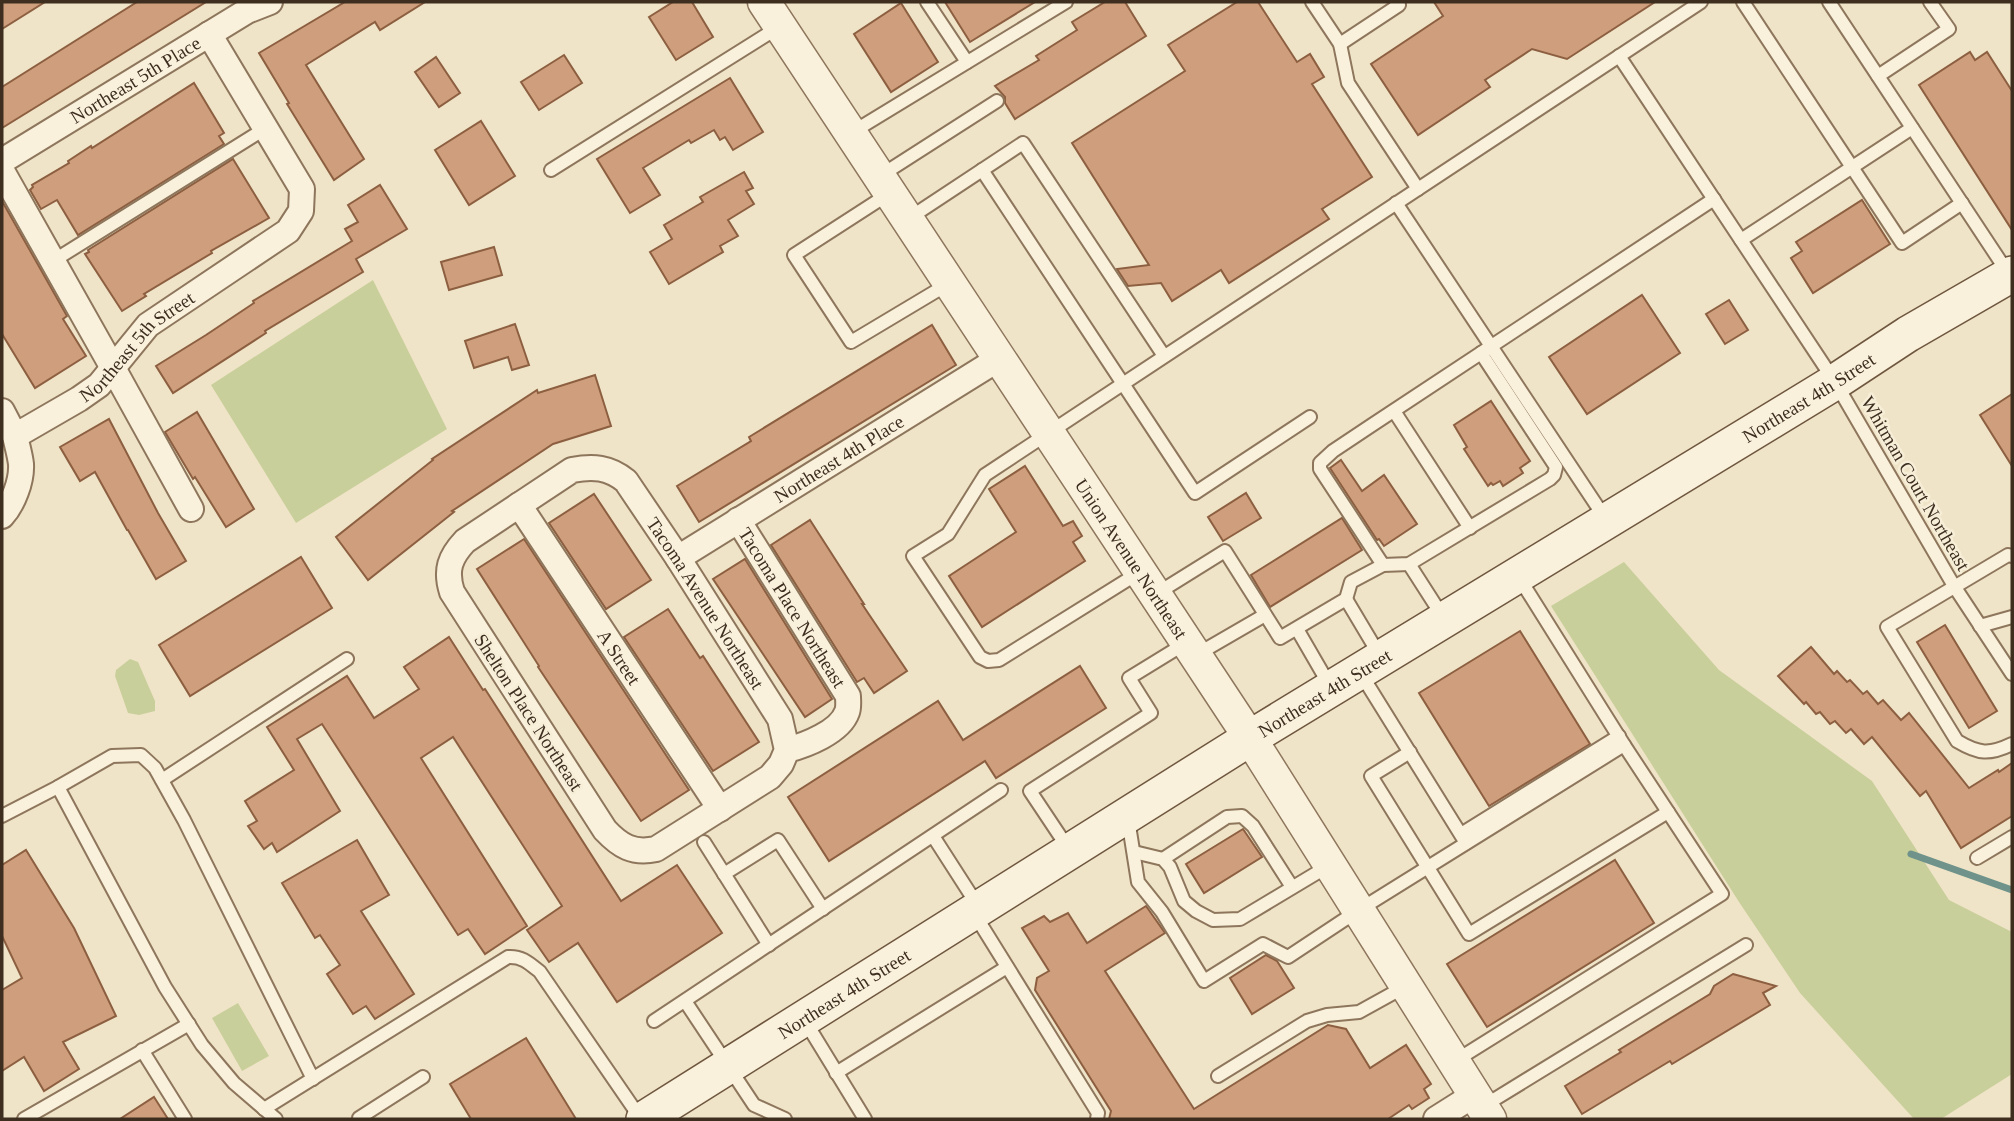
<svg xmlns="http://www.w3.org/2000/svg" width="2014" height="1121" viewBox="0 0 2014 1121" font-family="'Times New Roman',serif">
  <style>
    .green { fill: #c9cf9b }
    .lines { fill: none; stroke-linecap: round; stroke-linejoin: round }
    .stream { stroke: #6f938a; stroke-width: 7 }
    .building { fill: #cf9f7d; stroke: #8d5f41; stroke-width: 2 }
    .service-casing { stroke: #8d765c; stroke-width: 16 }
    .minor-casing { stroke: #8d765c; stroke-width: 28 }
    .tertiary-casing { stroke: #8d765c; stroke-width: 35 }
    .secondary-casing { stroke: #6f573f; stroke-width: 38 }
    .service { stroke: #faf1dc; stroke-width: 12 }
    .minor { stroke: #faf1dc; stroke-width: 24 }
    .tertiary { stroke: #faf1dc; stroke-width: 32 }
    .secondary { stroke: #faf1dc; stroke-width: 35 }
    .labels { text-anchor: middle; stroke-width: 5; stroke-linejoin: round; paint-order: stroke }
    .street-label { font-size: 19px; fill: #3d2e20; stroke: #f7eed8 }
  </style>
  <rect width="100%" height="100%" fill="#f0e4c8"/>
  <!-- green -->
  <g class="green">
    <path d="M373 280 447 429 296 523 211 385Z"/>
    <path d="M1624 562 1719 670 1872 781 1949 900 2012 932V1074L1941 1119H1914L1800 993 1739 902 1551 606Z"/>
    <path d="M130 659 138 662 155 701V711L139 715 128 713 115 676 116 670Z"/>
    <path d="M238 1003 269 1056 242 1071 212 1018Z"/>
  </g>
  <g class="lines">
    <!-- stream -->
    <path class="stream" d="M1911 854 2012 890"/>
  </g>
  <!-- building -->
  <g class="building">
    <path d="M2 2H45L2 29Z"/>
    <path d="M137 2H206L2 128V87Z"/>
    <path d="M345 2H425L380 30 375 22 306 65 364 159 334 180 287 104 289 103 259 53Z"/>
    <path d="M673 2H692L713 37 676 60 649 17Z"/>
    <path d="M945 2H1035L970 42Z"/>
    <path d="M1105 2H1125L1146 36 1015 119 1005 103V97L995 86 1039 60 1036 56 1077 30 1072 22Z"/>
    <path d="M1237 2H1258L1297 62 1310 54 1324 77 1312 84 1372 177 1322 209 1329 219 1229 283 1221 270 1172 301 1161 283 1128 286 1117 269 1149 265 1072 143 1185 71 1168 45Z"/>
    <path d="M1434 2H1655L1567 59 1532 49 1485 80 1490 87 1418 135 1371 64 1443 16Z"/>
    <path d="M901 3 938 62 891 92 854 34Z"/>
    <path d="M1970 52 1975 60 1987 52 2012 91V230L1919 85Z"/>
    <path d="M564 55 582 83 539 110 521 82Z"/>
    <path d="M436 57 460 93 439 107 415 72Z"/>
    <path d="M730 78 763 132 733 150 725 137 720 140 714 130 691 143 689 140 643 168 660 195 630 213 597 159Z"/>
    <path d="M194 83 224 133 219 136 224 144 78 235 57 200 41 209 30 190 33 187 32 185 69 163 68 161 91 146 92 148Z"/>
    <path d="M481 121 515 176 469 205 435 150Z"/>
    <path d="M233 159 269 218 211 251 212 253 144 294 146 296 122 311 85 254 89 252 88 250Z"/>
    <path d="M744 172 753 188 746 191 754 204 728 220 738 236 720 246 723 252 669 284 650 252 672 239 664 225 703 202 700 197Z"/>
    <path d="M380 185 407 229 356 259 363 272 265 331 266 333 173 393 156 366 206 335 254 303 253 301 352 241 345 229 358 222 348 205Z"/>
    <path d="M1862 200 1890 244 1813 293 1791 258 1802 251 1796 242Z"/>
    <path d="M2 201 67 316 63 319 86 356 35 388 2 334Z"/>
    <path d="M494 247 502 275 449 290 441 262Z"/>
    <path d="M1642 295 1680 353 1587 414 1549 357Z"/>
    <path d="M1729 300 1748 330 1725 344 1706 314Z"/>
    <path d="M515 324 529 365 512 370 508 357 474 368 465 341Z"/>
    <path d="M932 325 956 365 699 522 677 486 751 441 749 437Z"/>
    <path d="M595 375 611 426 553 444 452 511 454 512 368 580 336 537 433 460 432 459 537 390 538 393Z"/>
    <path d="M2012 394V466L1980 415Z"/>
    <path d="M1491 401 1530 461 1520 468 1523 473 1503 486 1500 481 1493 485 1491 483 1488 486 1464 449 1467 447 1454 425Z"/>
    <path d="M197 412 254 509 226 527 195 477 193 479 165 432Z"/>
    <path d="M109 419 158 513 186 561 156 579 128 530H127L95 472 80 481 60 447Z"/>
    <path d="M1341 460 1362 491 1384 475 1417 524 1384 546 1379 539 1377 540 1330 468Z"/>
    <path d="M1025 466 1063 526 1073 521 1082 536 1073 542 1085 561 982 627 949 576 1016 532 989 489Z"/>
    <path d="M1246 493 1261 518 1223 541 1208 517Z"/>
    <path d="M594 494 651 580 606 609 549 523Z"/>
    <path d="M1342 518 1362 550 1270 607 1251 575Z"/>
    <path d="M810 520 864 604H862L907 671 874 693 864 678 857 682 771 545Z"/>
    <path d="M524 539 689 790 641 821 538 667 539 666 477 569Z"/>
    <path d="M301 557 332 608 190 696 159 645Z"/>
    <path d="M745 559 832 699 805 717 713 579Z"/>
    <path d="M668 609 700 658 703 656 759 742 713 771 624 637Z"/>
    <path d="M1945 625 1997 711 1969 728 1917 642Z"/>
    <path d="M1520 631 1590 744 1489 806 1419 693Z"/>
    <path d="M449 637 483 690 485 689 621 901 677 865 722 933 617 1002 578 943 549 962 527 930 562 906 453 737 421 758 527 926 485 954 468 929 458 935 322 724 297 739 340 811 277 852 272 843 264 849 248 826 257 821 245 801 294 770 267 727 347 676 374 718 419 689 404 667Z"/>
    <path d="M1811 647 1834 674 1837 671 1847 682 1850 680 1863 694 1867 691 1878 704 1883 700 1901 720 1909 713 1969 788 1998 770 1999 772 2012 763V816L1961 848 1926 791 1920 796 1872 737 1864 744 1851 729 1846 733 1835 721 1830 724 1820 712 1816 714 1806 702 1804 704 1778 676Z"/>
    <path d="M1080 666 1106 708 996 778 985 761 829 861 788 797 938 701 963 740Z"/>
    <path d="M1243 829 1262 857 1204 893 1186 864Z"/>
    <path d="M357 840 389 895 361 911 414 994 375 1019 366 1006 353 1014 327 974 340 965 320 935 315 938 282 883Z"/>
    <path d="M26 850 74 928 116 1016 63 1042 79 1069 44 1091 24 1057 2 1071V990L22 978 2 936V865Z"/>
    <path d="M1615 860 1654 923 1487 1027 1447 964Z"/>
    <path d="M1146 906 1165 933 1105 971 1194 1109 1328 1025 1346 1029 1370 1068 1406 1045 1431 1084 1424 1089 1429 1098 1412 1109 1409 1105 1388 1119H1109L1111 1111 1035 990 1037 978 1049 971 1022 928 1044 916 1050 922 1068 913 1087 943Z"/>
    <path d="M1266 955 1277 961 1294 988 1252 1014 1230 978Z"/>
    <path d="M1733 974 1776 986 1763 993 1770 1005 1672 1064 1670 1061 1582 1114 1565 1086 1621 1052 1619 1050 1710 994 1714 986Z"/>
    <path d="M526 1038 576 1119H471L450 1084Z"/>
    <path d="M154 1097 168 1119H120Z"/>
  </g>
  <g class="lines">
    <!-- service casing -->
    <g class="service-casing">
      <g id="service">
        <path d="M927 2 967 62"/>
        <path d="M1312 2 1340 44 1348 83 1418 189"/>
        <path d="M1743 2 1902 243 1962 203"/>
        <path d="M1829 2 2008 273"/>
        <path d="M1340 44 1399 5 1396 2"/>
        <path d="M1619 56 1835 382 1954 586 2012 674"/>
        <path d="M1878 76 1949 29 1930 2"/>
        <path d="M851 133 1066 2"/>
        <path d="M551 170 779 27"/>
        <path d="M982 170 1195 493 1310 417"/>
        <path d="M880 176 997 101"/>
        <path d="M890 193 794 255 851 342 948 284"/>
        <path d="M1396 203 1605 518"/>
        <path d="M908 219 1023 143 1164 356"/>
        <path d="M1741 240 1912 128"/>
        <path d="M53 261 266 128"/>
        <path d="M1394 411 1470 528"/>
        <path d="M2012 556 2008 555 1887 627 1957 741C1979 754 1989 755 2012 744"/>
        <path d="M1409 564 1443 617"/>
        <path d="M1383 565 1320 469V463L1333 451 1372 425 1714 199"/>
        <path d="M1140 572 999 660 988 661 980 657 913 556 948 534 985 475 1701 2"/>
        <path d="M1156 594 1225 551 1280 638 1346 599 1351 582 1383 565 1409 564 1550 479 1554 475 1556 467 1481 353"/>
        <path d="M1346 599 1380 656"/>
        <path d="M1980 626 2012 617"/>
        <path d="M1297 629 1330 686"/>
        <path d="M1196 655 1265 615"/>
        <path d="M1361 674 1466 843"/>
        <path d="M1410 752 1371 776 1469 934 1668 812"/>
        <path d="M162 780 347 659"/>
        <path d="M58 787 165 987 202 1045 234 1083 276 1119"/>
        <path d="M2 816 58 787 112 756 141 755 155 768 184 820 313 1079"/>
        <path d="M1128 819 1138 882 1162 912 1204 981 1263 944 1288 957 1359 910 1624 745 1518 576"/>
        <path d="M1461 834 1619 736"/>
        <path d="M933 836 978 906"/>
        <path d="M704 842 769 945"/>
        <path d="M1068 848 1030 791 1151 713 1129 678 1186 643"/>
        <path d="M1134 852 1163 859 1170 867 1184 901 1196 911 1213 920 1240 919 1330 865"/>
        <path d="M1977 858 2012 837"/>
        <path d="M1163 859 1227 817 1242 816 1253 826 1292 887"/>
        <path d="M724 874 778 840 823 909"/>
        <path d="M975 915 1098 1113 1097 1119"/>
        <path d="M685 1001 754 1105 785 1119"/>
        <path d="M654 1021 1001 790"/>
        <path d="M805 1021 865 1119"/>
        <path d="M142 1050 185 1119"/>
        <path d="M1455 1061 1722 894 1624 745"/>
        <path d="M836 1073 1007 967"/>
        <path d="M1218 1076 1307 1021 1327 1015 1359 1012 1406 986"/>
        <path d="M1482 1107 1746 945"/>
        <path d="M264 1109 508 957C522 956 529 963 540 972L641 1119"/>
        <path d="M24 1119 189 1024"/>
        <path d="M360 1119 359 1118 423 1077"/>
      </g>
    </g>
    <!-- minor casing -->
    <g class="minor-casing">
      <g id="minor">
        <path id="s1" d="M2 161 247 11 270 2"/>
        <path d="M2 171 113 368 191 509"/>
        <path d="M2 411 15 436"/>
        <path id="s2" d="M519 505 720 809"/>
        <path id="s3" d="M2 516C13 504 22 481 21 464 20 455 17 445 15 436L79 399 99 385 148 325 288 231 301 211 302 189 209 34"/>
        <path id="s4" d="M738 520 848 696C848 701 849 707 847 712 840 732 806 745 787 750L781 764 770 777 656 849C633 854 620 846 605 830L452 592C445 570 450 557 465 541L572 470C593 466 609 467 626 481L678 558 780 719 787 750"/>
        <path id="s5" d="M678 558 1000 358"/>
        <path d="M1436 1119 1474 1095"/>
      </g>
    </g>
    <!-- tertiary casing -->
    <g class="tertiary-casing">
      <g id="tertiary">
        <path id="s6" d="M764 2 1250 738 1490 1119"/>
      </g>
    </g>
    <!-- secondary casing -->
    <g class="secondary-casing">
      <g id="secondary">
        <path id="s7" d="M644 1119 1250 738 1835 382 1908 334 2012 274"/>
      </g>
    </g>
    <!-- service -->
    <use href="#service" class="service"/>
    <!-- minor -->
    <use href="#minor" class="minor"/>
    <!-- tertiary -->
    <use href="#tertiary" class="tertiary"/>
    <!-- secondary -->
    <use href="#secondary" class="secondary"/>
  </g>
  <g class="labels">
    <!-- street labels -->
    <g class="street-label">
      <text dy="7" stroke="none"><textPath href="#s1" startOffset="156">Northeast 5th Place</textPath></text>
      <text dy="7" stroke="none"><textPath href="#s3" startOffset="238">Northeast 5th Street</textPath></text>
      <text dy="7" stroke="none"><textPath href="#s7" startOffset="1370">Northeast 4th Street</textPath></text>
      <text dy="7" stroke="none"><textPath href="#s5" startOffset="189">Northeast 4th Place</textPath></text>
      <text transform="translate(1916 483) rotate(60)" y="7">Whitman Court Northeast</text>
      <text dy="7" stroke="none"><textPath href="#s6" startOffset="667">Union Avenue Northeast</textPath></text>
      <text dy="7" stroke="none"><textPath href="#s4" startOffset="1192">Tacoma Avenue Northeast</textPath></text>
      <text dy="7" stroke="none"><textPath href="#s4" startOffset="103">Tacoma Place Northeast</textPath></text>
      <text dy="7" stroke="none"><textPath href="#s2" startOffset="182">A Street</textPath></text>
      <text dy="7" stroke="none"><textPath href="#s7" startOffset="803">Northeast 4th Street</textPath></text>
      <text transform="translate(529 712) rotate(57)" y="7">Shelton Place Northeast</text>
      <text dy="7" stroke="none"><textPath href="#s7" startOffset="236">Northeast 4th Street</textPath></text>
    </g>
  </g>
  <!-- border -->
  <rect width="2014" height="1121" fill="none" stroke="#3d2e20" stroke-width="7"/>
</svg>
